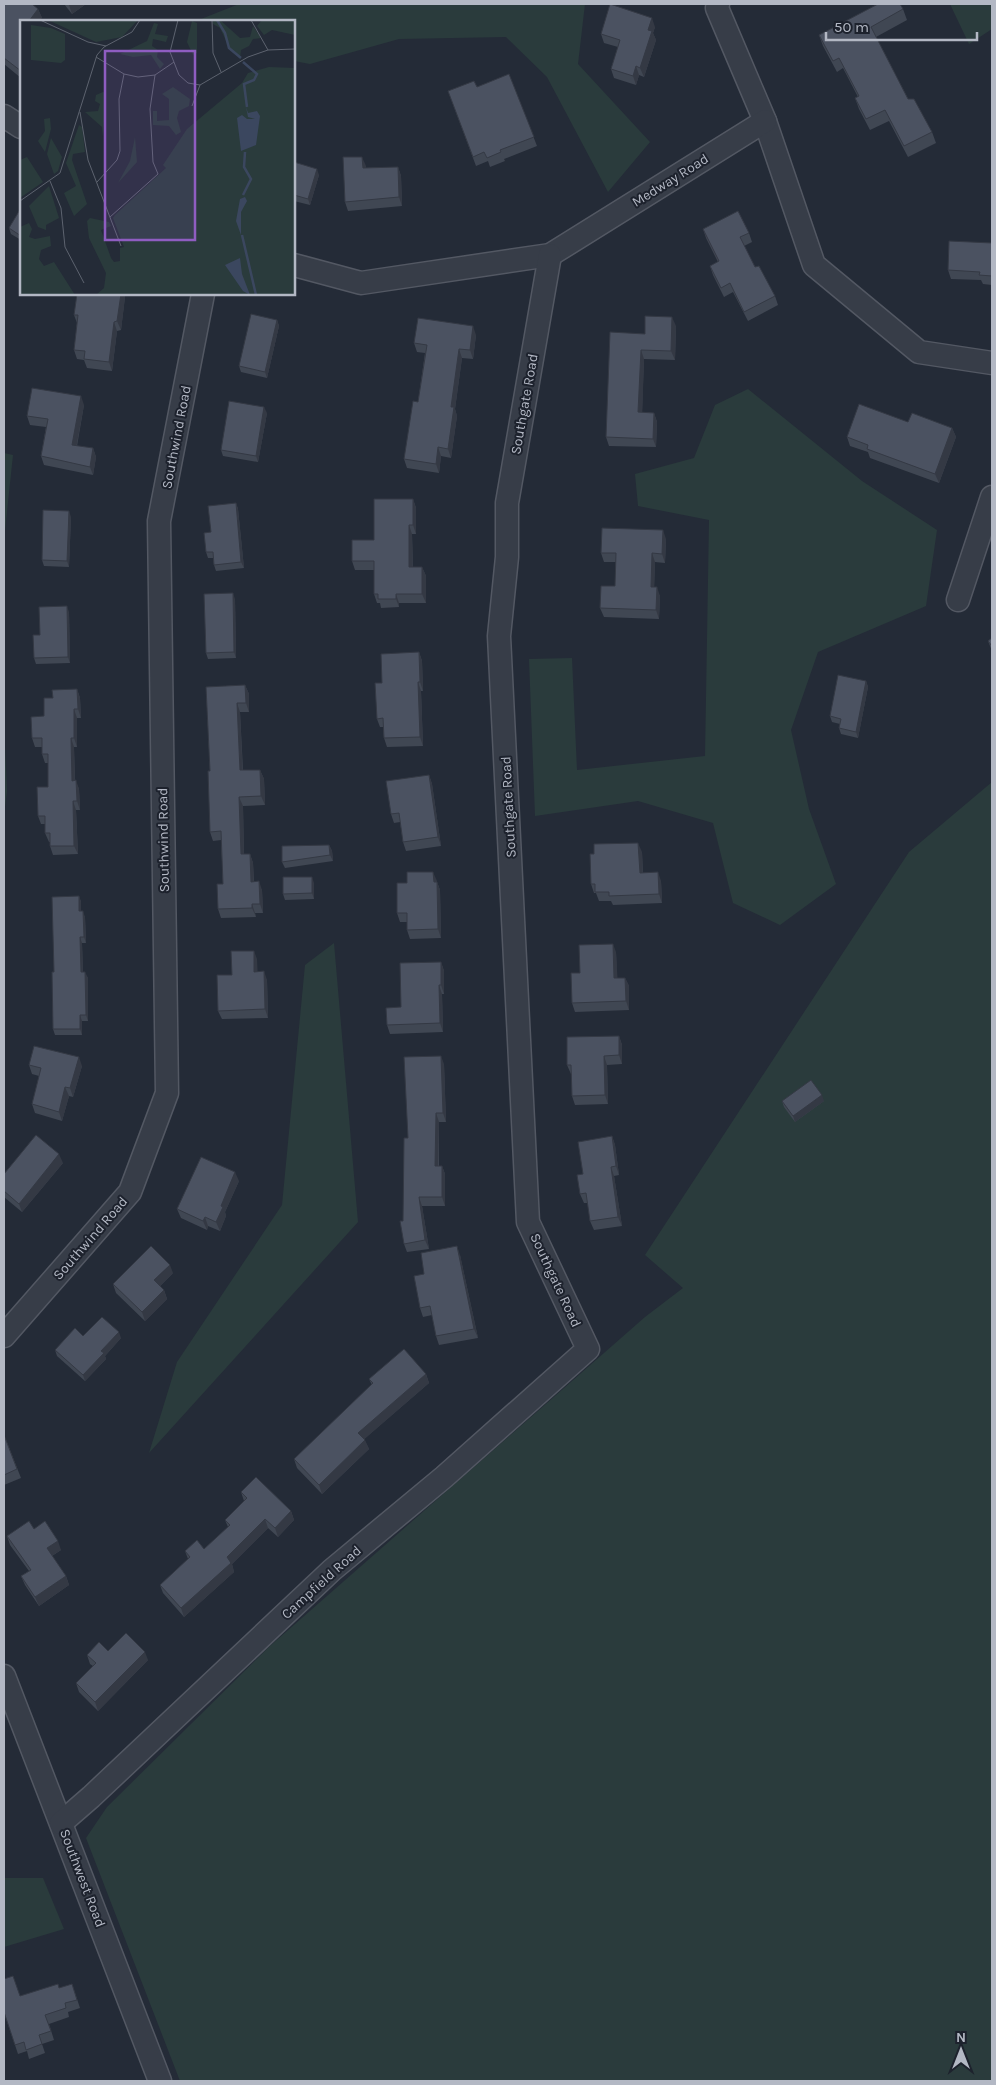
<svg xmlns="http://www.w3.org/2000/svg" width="996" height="2085" viewBox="0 0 996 2085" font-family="Karla,sans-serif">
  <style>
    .green { fill: #2a3b3c }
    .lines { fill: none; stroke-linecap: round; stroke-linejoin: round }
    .minor-casing { stroke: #535863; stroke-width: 25 }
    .minor { stroke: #373d48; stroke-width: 22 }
    .wall { fill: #404753 }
    .shaded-wall { fill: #343944 }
    .building { fill: #4b5261; stroke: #343944 }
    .labels { text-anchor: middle; stroke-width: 4; stroke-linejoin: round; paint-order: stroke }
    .street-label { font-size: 14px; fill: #b3b8c4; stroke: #1d222d }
    .inset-river { fill: none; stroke: #3b475f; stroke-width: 2.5 }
    .inset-road { fill: none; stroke: #5d636f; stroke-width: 1 }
    .view { fill: #8f5dc1; fill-opacity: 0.15; stroke: #8f5dc1; stroke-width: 2.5 }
    .inset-edge { fill: none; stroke: #b3b8c4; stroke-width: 2.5 }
  </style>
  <rect width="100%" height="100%" fill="#242b37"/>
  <!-- green -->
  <g class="green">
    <path d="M239 4H585L578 64 650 142 608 192 547 77 506 37 399 39 310 64 294 61V21H196Z"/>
    <path d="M950 4H992V29L969 44Z"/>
    <path d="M748 389 862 481 937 530 926 606 818 652 791 730 809 809 836 884 780 925 733 903 713 823 638 801 535 816 529 659 572 658 577 770 705 756 709 520 638 506 635 474 694 458 715 405Z"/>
    <path d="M4 453 13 455 4 540Z"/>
    <path d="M4 723 7 791 4 815Z"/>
    <path d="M992 782V2081H180L86 1838 107 1807 270 1646 645 1317 683 1288 645 1255 909 852Z"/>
    <path d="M334 943 358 1222 149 1453 177 1362 282 1205 305 965Z"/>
    <path d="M4 1878H43L64 1929 4 1947Z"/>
  </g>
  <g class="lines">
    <!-- minor casing -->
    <g class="minor-casing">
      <g id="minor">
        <path d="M718 4 717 8 765 121 814 265 919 352 992 363"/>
        <path d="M4 116 21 127"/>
        <path d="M294 265 361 283 550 255 765 121"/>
        <path d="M958 600 992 497"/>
        <path d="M4 1336 130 1192 167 1093 159 521 203 294"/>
        <path d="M4 1676 160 2081"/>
        <path d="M61 1823 91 1797 332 1570 444 1477 588 1349 528 1222 499 636 507 557V503L550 255"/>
      </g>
    </g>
    <!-- minor -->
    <use href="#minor" class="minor"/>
  </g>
  <!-- wall -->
  <g class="wall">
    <path d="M64 4H86L72 14Z"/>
    <path d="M4 6 38 9 42 18 21 21V78L4 64Z"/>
    <path d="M903 9 907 20 876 37 908 99 932 132 936 143 908 157 889 121 870 130 859 109 855 98 858 97 843 68 837 72 823 46 819 35Z"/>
    <path d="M655 27 653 33 656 40 644 77 639 75 636 85 614 78 611 69 618 47 604 43 601 34Z"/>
    <path d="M509 74 537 146 504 159 505 161 490 167 488 161 476 166 448 91 477 87Z"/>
    <path d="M294 162 319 175 310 205 294 201Z"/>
    <path d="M366 166V168L398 167 401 176 402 206 348 211 345 202Z"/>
    <path d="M21 208V240L11 234 9 228Z"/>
    <path d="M703 229 749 233 752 242 744 246 755 267 775 296 778 305 748 321 733 292 724 297 713 275 710 266 718 262 706 238Z"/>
    <path d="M992 243V285L983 284 981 280 951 279 948 270Z"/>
    <path d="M77 294H124L125 297 121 330 117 331 112 371 87 368 84 360 77 359 74 350 77 323 74 315Z"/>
    <path d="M277 320 279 326 267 378 241 372 239 366Z"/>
    <path d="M676 326 675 360 644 359 642 412 654 413 657 422 656 447 609 446 606 437 645 334Z"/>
    <path d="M476 335 473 359 462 358 455 409 457 416 451 458 441 456 439 473 407 468 404 459 418 402 425 353 417 352 414 343Z"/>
    <path d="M84 405 77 446 93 448 96 457 93 475 44 465 41 456 46 427 30 425 27 416Z"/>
    <path d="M267 413 258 462 223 456 221 450Z"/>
    <path d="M908 422 952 428 956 437 939 483 870 458 868 452 850 446 847 437Z"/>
    <path d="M413 499 416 508V534H412L413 567H422L426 576V603H399V607L381 608 380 603H377L374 594V570H355L352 561 374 540Z"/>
    <path d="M236 503 238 509 244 568 216 571 214 565 213 558H208L206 552 211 532Z"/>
    <path d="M71 517 69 567 44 566 42 560Z"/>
    <path d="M666 539 665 563 655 562 654 587 660 596 659 619 604 617 600 608 615 586 616 562H604L601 553Z"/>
    <path d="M235 599 236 658 208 659 206 653Z"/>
    <path d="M69 612 70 663 36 664 34 658 40 635Z"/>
    <path d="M992 638V651L988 641Z"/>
    <path d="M419 652 422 661 423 691H421L423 746 387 747 384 738 383 727H380L377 719 382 683Z"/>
    <path d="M866 681 868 687 858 738 841 734 839 728 840 724 832 722 830 716Z"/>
    <path d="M245 685 249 694V712H240L243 770H260L264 779 265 805 243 806 244 854H250L253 863 254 881 262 890 263 913H255L256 917 221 918 218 909 223 884 221 840 213 841 210 832V771L206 687Z"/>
    <path d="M77 689 80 698 81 718H77V747H74L75 781 79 789 80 810H76L78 854 53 855 50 846V842H49L45 833V824H41L38 816 48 787V763H45L42 754V747H35L32 738 44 716 53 698Z"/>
    <path d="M429 775 432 784 441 846 406 851 403 842 400 822 394 823 391 814Z"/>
    <path d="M329 845 332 851 333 861 285 868 282 862Z"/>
    <path d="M642 852 643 873 661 881 662 903 613 905 611 901H599L596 893H594L591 884Z"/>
    <path d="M437 882 440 890 441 938 410 939 407 930V922H400L397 913Z"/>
    <path d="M314 883V899L285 900 283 894Z"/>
    <path d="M79 896 81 902V911L85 917 86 943H82L83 972 88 978V1021H82V1035H55L53 1029 54 972Z"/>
    <path d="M616 952 617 978H625L629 986V1010L575 1012 572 1003 580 973Z"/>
    <path d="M257 959V971L267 980 268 1018 222 1019 218 1011 232 975Z"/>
    <path d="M441 962 444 971V994H442L443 1032 390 1034 387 1025Z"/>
    <path d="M619 1036 622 1045V1064L607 1065 608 1104 575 1105 572 1096V1074H571L567 1065Z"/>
    <path d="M444 1064 446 1122H439V1166H442L445 1174V1206H422L429 1249 407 1252 404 1244 403 1221 408 1138Z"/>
    <path d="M29 1065 82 1066 73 1097 69 1096 62 1121 35 1113 32 1104 39 1076 32 1074Z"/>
    <path d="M782 1101H824L795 1122 784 1107Z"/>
    <path d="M612 1136 615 1145 619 1175 614 1176 622 1226 594 1230 590 1221 588 1203H584L580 1194 583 1174Z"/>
    <path d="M63 1163 22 1212 4 1197V1174Z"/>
    <path d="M239 1181 225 1212 226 1216 220 1231 208 1226 207 1230 181 1218 177 1209Z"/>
    <path d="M460 1255 478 1338 439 1345 436 1336 432 1315 423 1317 420 1308 424 1274Z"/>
    <path d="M173 1273 160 1286 164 1290 167 1299 145 1321 116 1293 113 1284Z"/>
    <path d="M83 1336 121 1338 105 1356 106 1359 85 1381 57 1356 55 1350Z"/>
    <path d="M426 1374 429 1383 364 1439 369 1449 322 1494 297 1468 294 1459 372 1385 369 1379Z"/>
    <path d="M4 1435 21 1478 4 1485Z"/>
    <path d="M241 1492 291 1511 294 1520 278 1537 268 1528 232 1564 234 1572 184 1617 163 1593 160 1585 188 1559 185 1551 204 1549 228 1527 225 1520 244 1501Z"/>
    <path d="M34 1529 61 1550 52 1556 66 1576 69 1585 39 1606 25 1585 21 1576 29 1571 10 1545 7 1536Z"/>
    <path d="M108 1651 148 1660 98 1711 79 1692 76 1683 93 1666 90 1664 87 1655Z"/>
    <path d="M72 1984 80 2008 68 2012 69 2017 49 2024 54 2040 42 2044 45 2053 29 2059 27 2051 18 2054 4 2012 20 1996 59 1988Z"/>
  </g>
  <!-- shaded-wall -->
  <g class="shaded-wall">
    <path d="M71 4H86L72 14 69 5Z"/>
    <path d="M38 9 42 18 39 21H29Z"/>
    <path d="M652 18 655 27 653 33 656 40 644 77 640 68 648 30Z"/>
    <path d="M636 66 639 75 636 85 633 76Z"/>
    <path d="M362 157 366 166V177L363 168Z"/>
    <path d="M398 167 401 176 402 206 399 197Z"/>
    <path d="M317 169 319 175 310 205 308 199Z"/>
    <path d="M121 294H124L125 297 121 330 117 321Z"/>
    <path d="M672 317 676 326 675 360 671 351Z"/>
    <path d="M277 320 279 326 267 378 265 372Z"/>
    <path d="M114 322 117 331 112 371 109 362Z"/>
    <path d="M473 326 476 335 473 359 470 350Z"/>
    <path d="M459 349 462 358 455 409 457 416 451 458 448 449 451 407Z"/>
    <path d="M641 350 644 359 642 421 638 412Z"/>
    <path d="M81 396 84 405 75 454 72 445Z"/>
    <path d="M264 407 267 413 258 462 256 456Z"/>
    <path d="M654 413 657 422 656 447 653 439Z"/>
    <path d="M952 428 956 437 939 483 935 474Z"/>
    <path d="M438 447 441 456 439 473 436 464Z"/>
    <path d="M93 448 96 457 93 475 90 467Z"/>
    <path d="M413 499 416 508V534L413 525Z"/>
    <path d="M236 503 238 509 244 568 241 562Z"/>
    <path d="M69 511 71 517 69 567 67 561Z"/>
    <path d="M409 525 412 534 413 576 409 567Z"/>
    <path d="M663 530 666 539 665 563 662 554Z"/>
    <path d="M652 553 655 562 654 596 651 587Z"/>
    <path d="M422 567 426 576V603L422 594Z"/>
    <path d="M657 587 660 596 659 619 656 610Z"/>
    <path d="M233 593 235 599 236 658 234 652Z"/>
    <path d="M396 594 399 603V607L396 599Z"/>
    <path d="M67 606 69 612 70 663 68 657Z"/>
    <path d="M419 652 422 661 423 691 420 682Z"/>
    <path d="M866 681 868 687 858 738 856 732Z"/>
    <path d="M418 682 421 691 423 746 420 737Z"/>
    <path d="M245 685 249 694V712L246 703Z"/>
    <path d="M77 689 80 698 81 718 78 709Z"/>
    <path d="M237 703 240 712 243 779 240 770Z"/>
    <path d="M74 709 77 718V747L74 738Z"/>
    <path d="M71 738 74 747 75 789 72 781Z"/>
    <path d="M260 770 264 779 265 805 261 796Z"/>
    <path d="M429 775 432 784 441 846 438 837Z"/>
    <path d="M76 780 79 789 80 810 77 801Z"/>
    <path d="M239 797 243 806 244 863 241 854Z"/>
    <path d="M73 801 76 810 78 854 74 846Z"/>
    <path d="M638 843 642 852 643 882 640 873Z"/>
    <path d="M329 845 332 851 333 861 330 855Z"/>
    <path d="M250 854 253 863 254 890 251 882Z"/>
    <path d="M433 872 437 881V890L434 882Z"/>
    <path d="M658 872 661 881 662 903 659 894Z"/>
    <path d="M312 877 314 883V899L312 893Z"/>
    <path d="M259 881 262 890 263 913 260 904Z"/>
    <path d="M437 882 440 890 441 938 438 929Z"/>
    <path d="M79 896 81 902V917L79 911Z"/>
    <path d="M252 904 255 913 256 917 252 908Z"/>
    <path d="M83 911 85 917 86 943 84 937Z"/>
    <path d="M80 937 82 943 83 978 81 972Z"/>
    <path d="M613 944 616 952 618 987 614 978Z"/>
    <path d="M254 951 257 959 258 980 254 972Z"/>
    <path d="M441 962 444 971V994L441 985Z"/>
    <path d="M264 971 267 980 268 1018 265 1009Z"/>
    <path d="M85 972 88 978V1021L86 1015Z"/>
    <path d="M625 978 629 986V1010L626 1001Z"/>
    <path d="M439 985 442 994 443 1032 440 1023Z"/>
    <path d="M80 1015 82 1021V1035L80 1029Z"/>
    <path d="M619 1036 622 1045V1064L619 1055Z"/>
    <path d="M441 1056 444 1064 446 1122 443 1113Z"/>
    <path d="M604 1056 607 1065 608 1104 605 1095Z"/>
    <path d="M79 1057 82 1066 73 1097 70 1088Z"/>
    <path d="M65 1087 69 1096 62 1121 59 1112Z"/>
    <path d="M822 1095 824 1101 795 1122 793 1116Z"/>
    <path d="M436 1113 439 1122 438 1174 435 1166Z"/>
    <path d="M612 1136 615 1145 619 1175 616 1166Z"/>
    <path d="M59 1154 63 1163 22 1212 19 1204Z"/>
    <path d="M442 1166 445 1174V1206L442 1197Z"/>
    <path d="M611 1167 614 1176 622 1226 618 1217Z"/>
    <path d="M235 1172 239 1181 225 1212 226 1216 220 1231 216 1222 221 1206Z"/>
    <path d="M419 1197 422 1206 429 1249 425 1240Z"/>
    <path d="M205 1217 208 1226 207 1230 203 1221Z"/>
    <path d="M457 1246 460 1255 478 1338 474 1329Z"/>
    <path d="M170 1265 173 1273 157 1289 154 1280Z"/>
    <path d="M164 1290 167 1299 145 1321 142 1312Z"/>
    <path d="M119 1332 121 1338 105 1356 106 1359 85 1381 83 1375 101 1351Z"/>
    <path d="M426 1374 429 1383 361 1442 358 1433Z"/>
    <path d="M365 1440 369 1449 322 1494 319 1485Z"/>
    <path d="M291 1511 294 1520 278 1537 275 1528Z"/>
    <path d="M265 1519 268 1528 232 1564 234 1572 184 1617 181 1608 227 1557Z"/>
    <path d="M58 1541 61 1550 50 1557 47 1548Z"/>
    <path d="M66 1576 69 1585 39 1606 35 1597Z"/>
    <path d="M145 1652 148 1660 98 1711 95 1702Z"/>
  </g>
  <!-- building -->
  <g class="building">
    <path d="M6 4H32L38 9 29 21H21V71L4 58V6Z"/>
    <path d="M610 4 652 18 648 30 652 31 640 68 636 66 633 76 611 69 620 40 601 34Z"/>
    <path d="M878 4H900L903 9 871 27 908 99H914L932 132 904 146 885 110 866 119 855 98 859 96 839 58 833 61 819 35Z"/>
    <path d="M509 74 534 137 500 150 501 152 487 158 484 152 473 157 448 91 474 81 477 87Z"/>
    <path d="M343 157H362L363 168 398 167 399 197 345 202Z"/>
    <path d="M294 162 317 169 308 199 294 195Z"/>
    <path d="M21 208V236L9 228Z"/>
    <path d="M738 211 749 233 740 237 755 267 759 266 775 296 744 312 730 283 721 288 710 266 719 261 703 229Z"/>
    <path d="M949 241 992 243V276L979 275 980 272 948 270Z"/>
    <path d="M77 294H121L117 321 114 322 109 362 84 359 85 351 74 350 78 315H74Z"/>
    <path d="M251 314 277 320 265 372 239 366Z"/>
    <path d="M645 316 672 317 671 351 641 350 638 412 654 413 653 439 606 437 610 332 645 334Z"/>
    <path d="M418 318 473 326 470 350 459 349 451 407H454L448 449 438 447 436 464 404 459 413 401 418 402 427 345 414 343Z"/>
    <path d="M32 388 81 396 72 445 93 448 90 467 41 456 48 419 27 416Z"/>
    <path d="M229 401 264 407 256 456 221 450Z"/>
    <path d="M859 404 908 422 912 413 952 428 935 474 867 449 868 445 847 437Z"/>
    <path d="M374 499H413V525H409V567H422V594H396V599H378V594H374V561H352V540H374Z"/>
    <path d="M236 503 241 562 214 565 213 552H206L204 533 211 532 208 506Z"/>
    <path d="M43 510 69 511 67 561 42 560Z"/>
    <path d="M602 528 663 530 662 554 652 553 651 587H657L656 610 600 608 601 586H615L616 553H601Z"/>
    <path d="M233 593 234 652 206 653 204 594Z"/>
    <path d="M67 606 68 657 34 658 33 635H40L39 607Z"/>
    <path d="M992 638V646L988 641Z"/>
    <path d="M419 652 420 682H418L420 737 384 738 383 718 377 719 375 683H382L381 654Z"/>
    <path d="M838 675 866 681 856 732 839 728 841 719 830 716Z"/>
    <path d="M245 685 246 703H237L240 770H260L261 796 239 797 241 854H250L251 882 259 881 260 904H252V908L218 909 217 884H223L221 831 210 832 208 771H210L206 687Z"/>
    <path d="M77 689 78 709H74V738H71L72 781 76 780 77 801H73L74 846H50V833H45V816H38L37 787H48V754H42V738H32L31 717 44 716V698H53L52 690Z"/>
    <path d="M429 775 438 837 403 842 399 813 391 814 386 781Z"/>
    <path d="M638 843 640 873 658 872 659 894 609 896V892H595V884H591L590 854H594V844Z"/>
    <path d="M329 845 330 855 282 862V846Z"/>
    <path d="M407 872H433L434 882H437L438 929 407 930V913H397V883H407Z"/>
    <path d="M283 877H312V893L283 894Z"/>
    <path d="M79 896V911H83L84 937H80L81 972H85L86 1015H80V1029H53L52 972H54L52 897Z"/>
    <path d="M613 944 614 978H625L626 1001 572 1003 571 973H580L579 945Z"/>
    <path d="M231 951H254V972L264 971 265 1009 218 1011 217 975H232Z"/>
    <path d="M441 962V985H439L440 1023 387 1025 386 1008 401 1007 400 963Z"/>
    <path d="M619 1036V1055L604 1056 605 1095 572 1096 571 1065H567V1037Z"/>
    <path d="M34 1046 79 1057 70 1088 65 1087 59 1112 32 1104 41 1068 29 1065Z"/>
    <path d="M441 1056 443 1113H436L435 1166H442V1197H419L425 1240 404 1244 400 1221H403L404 1138H408L404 1057Z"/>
    <path d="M811 1080 822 1095 793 1116 782 1101Z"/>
    <path d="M36 1135 59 1154 19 1204 4 1191V1174Z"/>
    <path d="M612 1136 616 1166 611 1167 618 1217 590 1221 586 1193 580 1194 577 1175 583 1174 578 1142Z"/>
    <path d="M201 1157 235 1172 221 1206 223 1207 216 1222 205 1217 203 1221 177 1209Z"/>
    <path d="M151 1246 170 1265 154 1280 164 1290 142 1312 113 1284Z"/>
    <path d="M457 1246 474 1329 436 1336 430 1306 420 1308 414 1276 424 1274 421 1253Z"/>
    <path d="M102 1317 119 1332 101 1351 104 1353 83 1375 55 1350 75 1328 83 1336Z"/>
    <path d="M404 1349 426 1374 358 1433 365 1440 319 1485 294 1459 373 1383 369 1379Z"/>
    <path d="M4 1435 17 1469 4 1475Z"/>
    <path d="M256 1477 291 1511 275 1528 265 1519 227 1557 231 1563 181 1608 160 1585 190 1557 185 1551 197 1540 204 1549 230 1525 225 1520 247 1498 241 1492Z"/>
    <path d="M29 1521 34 1529 45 1521 58 1541 47 1548 66 1576 35 1597 21 1576 31 1570 7 1536Z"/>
    <path d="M126 1633 145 1652 95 1702 76 1683 96 1663 87 1655 99 1642 108 1651Z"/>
    <path d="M13 1976 20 1996 58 1984 59 1988 72 1984 77 2000 65 2003 66 2008 45 2015 51 2031 39 2035 42 2044 26 2050 24 2042 15 2045 4 2012V1979Z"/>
  </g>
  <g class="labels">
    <!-- street labels -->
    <g class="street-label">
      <text transform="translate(670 180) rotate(-32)" y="5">Medway Road</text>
      <text transform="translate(524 404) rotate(-80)" y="5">Southgate Road</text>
      <text transform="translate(176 437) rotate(-79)" y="5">Southwind Road</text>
      <text transform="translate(508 807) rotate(-93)" y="5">Southgate Road</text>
      <text transform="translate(163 840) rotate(-91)" y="5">Southwind Road</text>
      <text transform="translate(90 1238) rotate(-49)" y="5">Southwind Road</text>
      <text transform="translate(556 1280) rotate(65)" y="5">Southgate Road</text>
      <text transform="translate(321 1582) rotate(-42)" y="5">Campfield Road</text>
      <text transform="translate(83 1878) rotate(69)" y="5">Southwest Road</text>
    </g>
  </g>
  <!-- overview -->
  <g transform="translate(20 20)">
    <rect width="275" height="275" fill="#242b37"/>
    <path d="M28 0H118L102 17 76 22ZM193 0H200L220 18 230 17 233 6 241 18 233 19 229 26 221 30 220 38 209 27 200 8 193 4ZM242 0H275V15L252 10 244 15 237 6ZM172 1 177 3V33L173 35 167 22ZM134 3 138 4 135 14 148 16 146 22 133 19 132 26 138 30 137 37 144 44 140 49 131 35 113 37 100 34 127 21ZM11 5 31 8 45 14V40L41 43 11 40ZM249 47 275 48V275H76L84 268 86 253 69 218 67 201 70 198 89 202 91 206 81 210 91 238 94 242 100 241V228L104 227 93 198 95 195 146 148 143 145 167 109 222 63 228 53ZM153 67 170 79 169 86 159 91 157 98 161 112 156 115 149 106 133 105V91H137V101L149 100V79L142 74ZM83 72 86 73 83 117 82 107 65 92 78 91 80 84 75 81 76 75ZM30 98 31 109 25 132 18 121 25 111 24 99ZM59 105 62 107 65 132 53 134 52 140 67 184 54 196 44 173 56 166 46 143ZM115 117 117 142 98 163 110 141ZM31 118 42 137 38 151 34 154 27 134ZM7 137 23 162 0 178V140ZM29 166 39 198 26 205V210L18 207 9 186ZM9 203 12 209 9 217 15 219 30 216 31 226 21 230 19 239 24 246 34 242 55 275H0V207Z" fill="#2a3b3c"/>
    <path d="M226 87 228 93 237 91 240 96 236 125 221 131 217 98 222 95 227 99H235L228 97ZM225 177 227 181 221 192V215L216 201 220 179ZM220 238 222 254 230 275 223 271 205 245Z" fill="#3b475f"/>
    <path class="inset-river" d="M197 0 205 13 209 28 221 38M223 42 237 54 234 60 224 64 227 87M223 175 231 159 224 147 225 132M222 215 236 275"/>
    <path class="inset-road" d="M20 0 68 22 86 26M158 0 150 32 159 55 168 63 180 65 228 37 248 30 275 29M192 0 193 33 201 52M231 0 248 30M76 37 104 54 118 57 135 55 154 42M172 86 180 65M60 92 68 140 101 226M30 161 41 188 45 227 64 263M77 162 97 140 100 131 99 79 104 54M0 181 40 153 77 35 84 27 112 12 120 0M90 197 138 154 133 142 130 89 135 55"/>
    <path class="view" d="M85 31H175V220H85Z"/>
    <rect width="275" height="275" class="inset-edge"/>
  </g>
  <!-- border -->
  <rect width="996" height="2085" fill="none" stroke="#b3b8c4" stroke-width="10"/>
  <!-- north arrow -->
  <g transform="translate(961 2050)" stroke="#1d222d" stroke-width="4" paint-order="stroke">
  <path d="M0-4L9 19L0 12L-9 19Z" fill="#b3b8c4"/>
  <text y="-8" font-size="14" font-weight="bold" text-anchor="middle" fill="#b3b8c4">N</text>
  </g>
  <!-- scale -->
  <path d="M826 32v8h151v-8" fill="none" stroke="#b3b8c4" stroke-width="2.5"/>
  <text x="834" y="32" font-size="15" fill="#b3b8c4" stroke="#1d222d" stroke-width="4" paint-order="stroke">50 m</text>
</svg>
